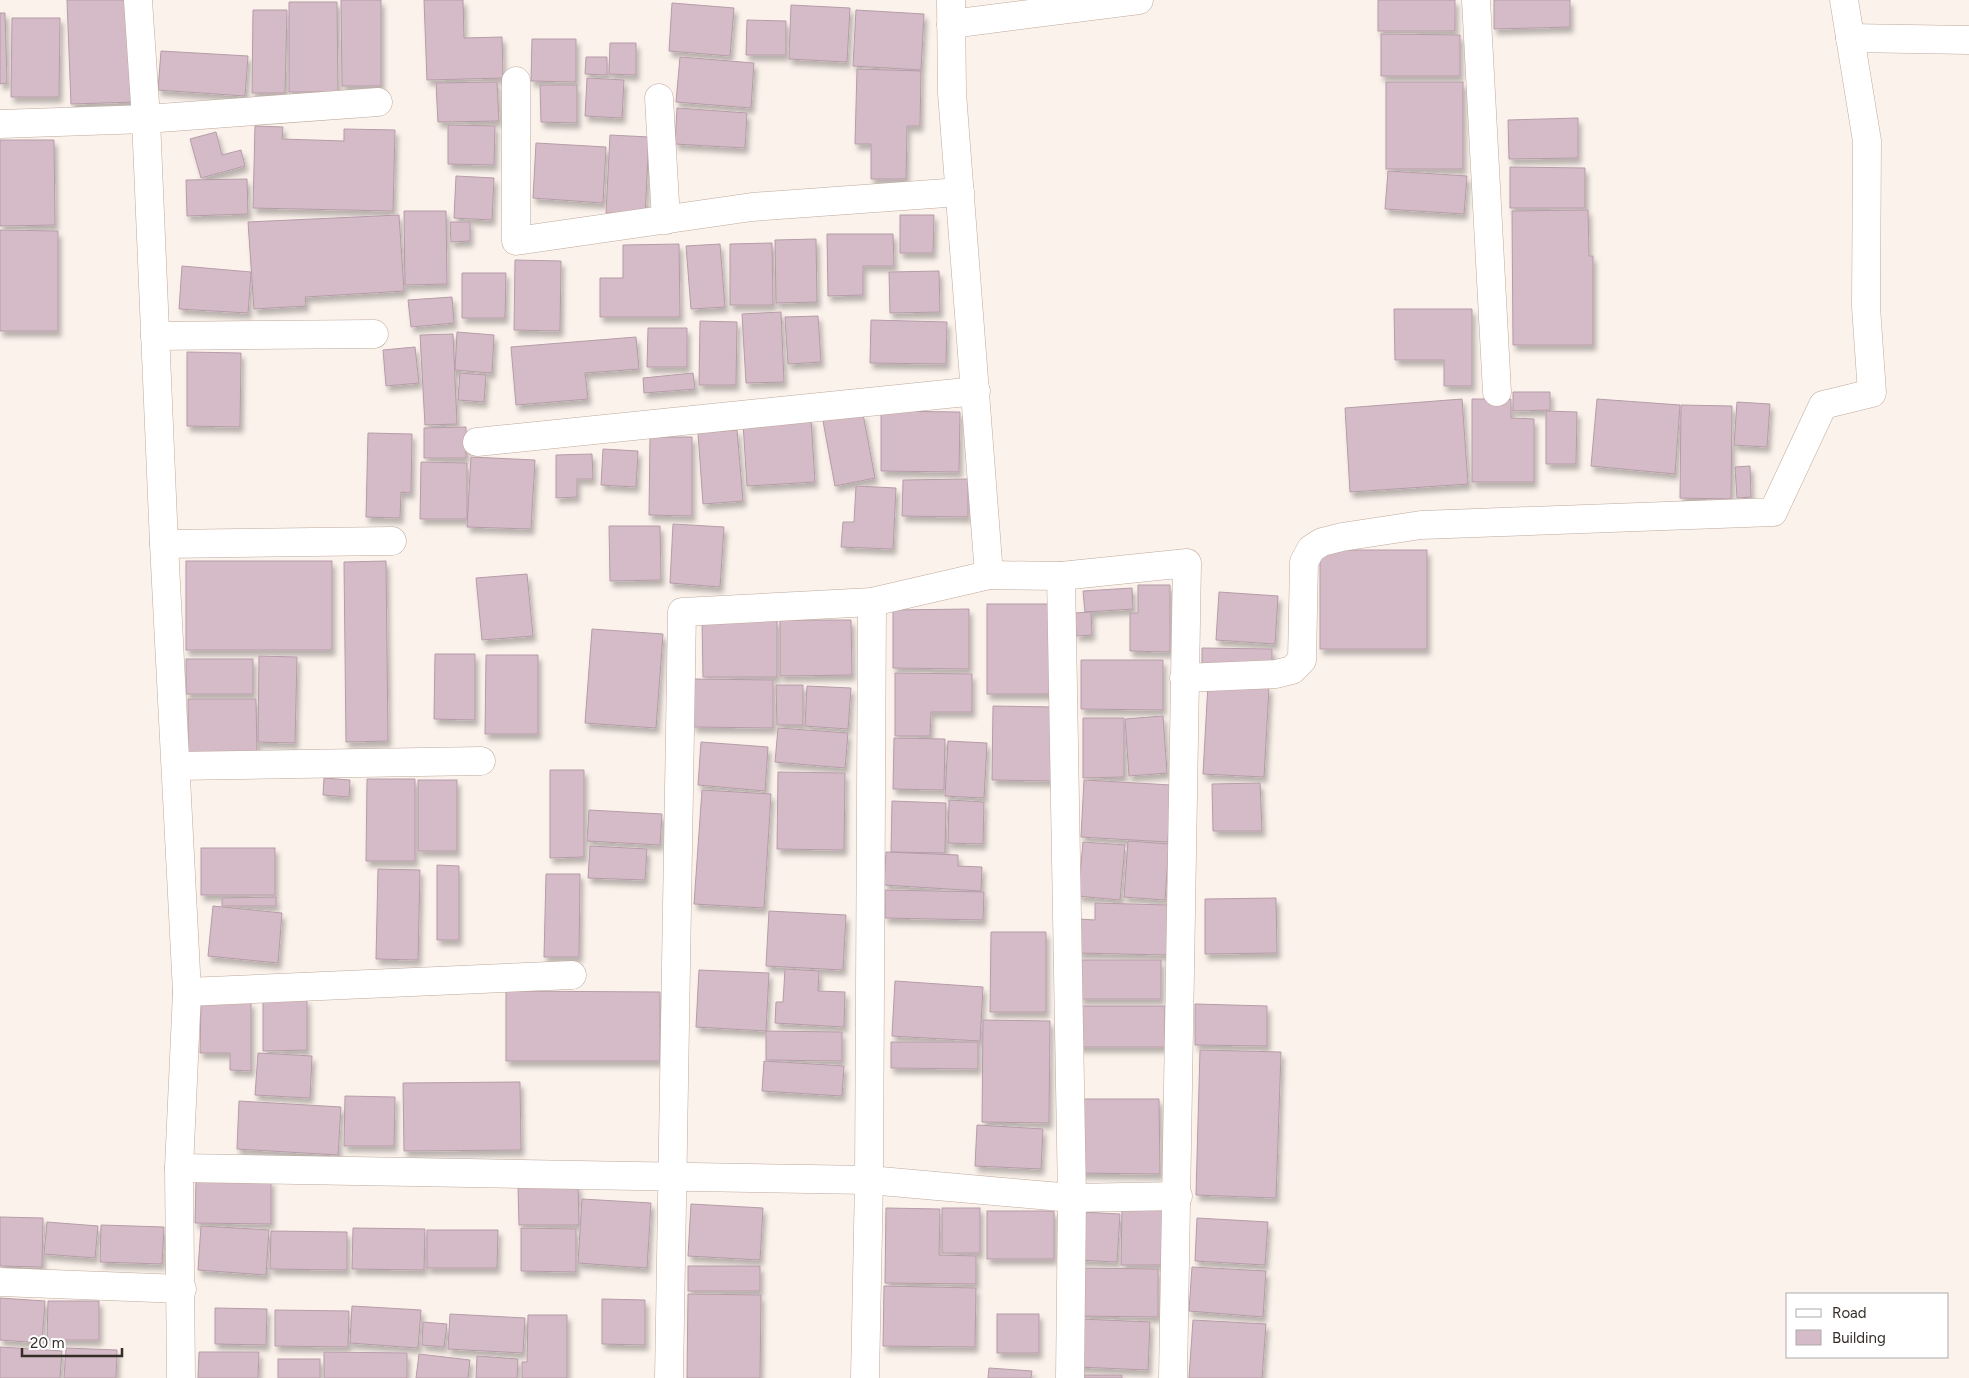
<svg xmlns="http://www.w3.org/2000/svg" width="1969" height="1378" viewBox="0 0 1969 1378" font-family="Figtree,sans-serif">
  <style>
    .building { fill: #d5bbc7; stroke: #b59ca7; filter: url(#shadow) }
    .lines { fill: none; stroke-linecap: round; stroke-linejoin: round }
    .street-casing { stroke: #bfa99a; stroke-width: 29 }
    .street { stroke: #fff; stroke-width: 28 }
  </style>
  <defs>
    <filter id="shadow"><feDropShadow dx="3" dy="5.5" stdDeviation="2.5" flood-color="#0004"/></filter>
  </defs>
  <rect width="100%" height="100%" fill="#fcf2ec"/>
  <!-- building -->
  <g class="building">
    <path d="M67 0H131L135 102 71 104Z"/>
    <path d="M341 0H381V86H342Z"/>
    <path d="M424 0H463L464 38 502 37 503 78 427 80Z"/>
    <rect x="1378" y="0" width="77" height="31"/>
    <path d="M1494 0H1570V27L1494 29Z"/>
    <path d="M289 2H337L338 92H289Z"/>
    <path d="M672 3 734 8 730 56 669 51Z"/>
    <path d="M791 5 850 8 847 62 789 59Z"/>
    <path d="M253 10H287L285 93H252Z"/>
    <path d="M856 10 924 14 921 70 853 66Z"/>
    <path d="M0 13H5L7 83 0 84Z"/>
    <path d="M12 18H60L59 97H11Z"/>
    <path d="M747 20 786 21V55H746Z"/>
    <path d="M1381 34 1460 35V76H1381Z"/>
    <path d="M532 39H576V82L531 81Z"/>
    <path d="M610 43H636V75L609 74Z"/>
    <path d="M161 51 248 56 245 96 158 90Z"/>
    <path d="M586 57H607V75L585 74Z"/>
    <path d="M680 57 754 63 751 108 676 102Z"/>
    <path d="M857 69 921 71 920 126H907L906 179H871V144H855Z"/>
    <path d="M587 78 624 80 622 118 585 116Z"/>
    <path d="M497 82 499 121 438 122 436 83Z"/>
    <rect x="1386" y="82" width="77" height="87"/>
    <path d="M540 85H577V123L541 122Z"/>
    <path d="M677 108 747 113 745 148 675 144Z"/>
    <path d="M1578 118V158L1509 159 1508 120Z"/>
    <path d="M448 125 495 126 494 165 448 164Z"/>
    <path d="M255 126 283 127 282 139 344 141V129L395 130 393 211 253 208Z"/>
    <path d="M216 132 222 155 241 150 245 166 201 178 190 139Z"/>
    <path d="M610 135 649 137 645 215 606 213Z"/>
    <path d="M0 140H54L55 225 0 226Z"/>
    <path d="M536 143 606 147 603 203 533 198Z"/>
    <path d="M1510 167 1585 168V208H1510Z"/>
    <path d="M1388 171 1467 176 1464 214 1385 209Z"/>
    <path d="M456 176 494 178 492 220 454 218Z"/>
    <path d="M247 179 248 214 187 216 186 180Z"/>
    <path d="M1588 210 1589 256H1593V345H1513L1512 211Z"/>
    <path d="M404 211H446L447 284 405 285Z"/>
    <path d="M399 215 404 291 305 297 306 306 254 309 248 222Z"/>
    <path d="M900 215H934L933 253H900Z"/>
    <path d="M450 222H470V241L451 242Z"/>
    <path d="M0 230 58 231V331H0Z"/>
    <path d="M827 234H893L894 266H863V295L828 296Z"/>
    <path d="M816 239 817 302 776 303 775 240Z"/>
    <path d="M772 243 773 305H730V244Z"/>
    <path d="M679 244 680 317H600V278H623V245Z"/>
    <path d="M720 244 725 307 691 309 686 246Z"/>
    <path d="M515 260 561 261 560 331 514 330Z"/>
    <path d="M182 266 251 272 248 313 179 309Z"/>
    <path d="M939 271 940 312 890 313 889 272Z"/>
    <path d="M462 273H506L505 318H462Z"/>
    <path d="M452 297 454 323 411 327 408 300Z"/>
    <path d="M1394 309H1472V386H1444V360H1395Z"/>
    <path d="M781 312 784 382 746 383 742 314Z"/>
    <path d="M818 316 821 362 788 364 785 317Z"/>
    <path d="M871 320 947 322 946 364 870 363Z"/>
    <path d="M700 321 737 322 736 385H699Z"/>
    <path d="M648 328H687V367H647Z"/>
    <path d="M457 332 494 335 492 373 455 370Z"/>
    <path d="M453 334 457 424 425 425 420 335Z"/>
    <path d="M636 337 639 369 585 373 588 399 516 405 511 347Z"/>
    <path d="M415 347 419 383 386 386 383 350Z"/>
    <path d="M187 352 241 353 240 427 187 426Z"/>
    <path d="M460 373 486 375 484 402 458 400Z"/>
    <path d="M693 373 695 389 644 393 643 378Z"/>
    <path d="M1513 392H1550V410L1513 411Z"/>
    <path d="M1462 399 1468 484 1350 492 1345 408Z"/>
    <path d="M1472 399H1511V418L1534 419V482H1472Z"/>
    <path d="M1597 399 1680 405 1675 474 1591 466Z"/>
    <path d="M1737 402 1770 404 1767 447 1734 445Z"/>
    <path d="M1681 405 1732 406 1731 499 1680 498Z"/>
    <path d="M881 411 960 412 959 472 881 471Z"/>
    <path d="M1546 411 1577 412 1576 464H1546Z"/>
    <path d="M863 414 875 478 835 486 823 421Z"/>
    <path d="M811 419 815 482 747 486 743 423Z"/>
    <path d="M466 427V458H424V428Z"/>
    <path d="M737 430 743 501 703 504 698 433Z"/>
    <path d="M368 433 412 434 411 493 401 492 400 518 366 517Z"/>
    <path d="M650 437H692V516L649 515Z"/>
    <path d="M603 449 638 451 636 487 601 485Z"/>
    <path d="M592 454 593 479H577V497L556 498V455Z"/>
    <path d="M471 457 535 460 531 529 467 527Z"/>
    <path d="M421 462 467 463V519H420Z"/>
    <path d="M1750 466 1751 497 1737 498 1735 467Z"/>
    <path d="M968 479V517L902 516 903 480Z"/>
    <path d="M856 486 896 488 893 549 841 547 843 522H854Z"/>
    <path d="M673 524 724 527 720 587 670 583Z"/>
    <path d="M609 526H660L661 580 610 581Z"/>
    <rect x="1320" y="550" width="107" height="99"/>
    <rect x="186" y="561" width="146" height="89"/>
    <path d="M386 561 388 741 346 742 344 562Z"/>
    <path d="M527 574 533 636 482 640 476 578Z"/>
    <path d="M1138 585H1170V652L1130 651V613H1138Z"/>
    <path d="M1132 588 1133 609 1085 612 1083 591Z"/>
    <path d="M1219 592 1278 596 1275 644 1216 640Z"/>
    <rect x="987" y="604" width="64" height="90"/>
    <path d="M969 609V669L893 668V610Z"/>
    <path d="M1091 612 1092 635 1076 636 1075 613Z"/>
    <path d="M702 619H777V677H703Z"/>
    <path d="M780 620H851L852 675 780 676Z"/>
    <path d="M592 629 663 634 656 728 585 723Z"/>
    <path d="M1202 648 1272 649V671L1202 669Z"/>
    <path d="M435 654H475V720L434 719Z"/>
    <path d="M486 655H538V734H485Z"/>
    <path d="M259 656 297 657 295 743 258 742Z"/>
    <rect x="186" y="659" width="67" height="35"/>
    <path d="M1081 660H1163V710L1081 709Z"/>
    <path d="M895 673 972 674V712H931L930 736H895Z"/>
    <path d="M694 679 773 680V728L693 727Z"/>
    <path d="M1208 684 1269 687 1264 777 1203 774Z"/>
    <path d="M776 685H803V725H777Z"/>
    <path d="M807 686 851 688 848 729 805 726Z"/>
    <path d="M188 699H256L257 754 188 755Z"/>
    <path d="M993 706 1054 707 1053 781 992 780Z"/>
    <path d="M1163 716 1167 773 1129 776 1125 719Z"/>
    <path d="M1083 718H1124V777L1083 778Z"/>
    <path d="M778 728 848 733 845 768 775 762Z"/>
    <path d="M894 738 945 739 944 790 893 789Z"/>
    <path d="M948 741 987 743 984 798 945 796Z"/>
    <path d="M701 742 768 747 765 791 698 785Z"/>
    <path d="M550 770H584V857L550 858Z"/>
    <path d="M778 772 845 773 844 850 777 849Z"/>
    <path d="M324 778 350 780 349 797 323 795Z"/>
    <path d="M367 779H415V861H366Z"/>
    <rect x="418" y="780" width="39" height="71"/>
    <path d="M1084 780 1171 785 1168 842 1081 837Z"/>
    <path d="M1260 783 1262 831H1213L1212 784Z"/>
    <path d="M702 790 771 794 764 908 694 904Z"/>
    <path d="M949 800 984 802 983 844 948 843Z"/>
    <path d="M892 801 946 803 945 853 891 852Z"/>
    <path d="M589 810 662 814 660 845 587 841Z"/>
    <path d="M1128 841 1169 844 1165 900 1124 897Z"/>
    <path d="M1083 842 1125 845 1120 900 1078 896Z"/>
    <path d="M590 846 647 849 645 880 588 878Z"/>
    <rect x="201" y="848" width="74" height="47"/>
    <path d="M886 852 958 855V866L982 867 981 891 884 885Z"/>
    <path d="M437 865 459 866V940H437Z"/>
    <path d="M378 869 420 870 418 960 376 959Z"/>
    <path d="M546 874H580L579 957H544Z"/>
    <path d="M885 890 984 892 983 920 885 918Z"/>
    <path d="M276 897V906H222V898Z"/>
    <path d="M1276 898 1277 953 1205 954V899Z"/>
    <path d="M1095 903 1168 905V955L1078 953 1079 919 1095 920Z"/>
    <path d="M213 906 282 913 278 963 208 956Z"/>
    <path d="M769 911 846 915 843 970 766 966Z"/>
    <path d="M991 932H1046V1012H990Z"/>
    <rect x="1080" y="960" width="81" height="39"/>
    <path d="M785 969 819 971 818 991 845 992 844 1027 775 1023 776 1002H783Z"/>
    <path d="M699 970 769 973 766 1031 696 1027Z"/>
    <path d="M895 981 983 987 980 1041 892 1036Z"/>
    <path d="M506 991 660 992V1061H506Z"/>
    <path d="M263 999H307V1050L263 1051Z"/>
    <path d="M201 1001 251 1002V1071L230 1070V1053H200Z"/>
    <path d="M1195 1004 1267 1006V1046L1195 1045Z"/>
    <rect x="1075" y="1006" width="90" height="41"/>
    <path d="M983 1020 1050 1021 1049 1123 982 1122Z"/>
    <path d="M766 1031 842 1032V1061L766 1060Z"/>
    <path d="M891 1042H978V1069L891 1068Z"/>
    <path d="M1200 1050 1281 1052 1276 1198 1196 1195Z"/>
    <path d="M258 1053 312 1056 310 1098 255 1095Z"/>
    <path d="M764 1061 844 1066 842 1096 762 1091Z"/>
    <path d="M520 1082 521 1150 404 1151 403 1083Z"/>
    <path d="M345 1096 395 1097 394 1146H344Z"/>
    <path d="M1076 1099H1159L1160 1174 1076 1173Z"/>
    <path d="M239 1101 341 1107 338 1155 237 1149Z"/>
    <path d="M977 1125 1043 1129 1041 1169 975 1166Z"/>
    <path d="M196 1180H271V1224L195 1223Z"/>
    <path d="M578 1185 579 1225H519L518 1186Z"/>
    <path d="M582 1199 651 1203 647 1268 578 1263Z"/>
    <path d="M691 1204 763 1208 760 1260 688 1256Z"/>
    <path d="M886 1208 940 1209 939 1255 976 1256V1284L885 1283Z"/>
    <rect x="942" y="1208" width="38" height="45"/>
    <path d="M1122 1208H1167L1166 1265H1121Z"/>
    <rect x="987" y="1211" width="67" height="48"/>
    <path d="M1081 1212 1120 1214 1117 1262 1077 1260Z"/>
    <path d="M0 1217 43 1218 42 1267 0 1266Z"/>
    <path d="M1197 1218 1268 1222 1265 1265 1195 1261Z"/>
    <path d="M47 1222 98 1226 95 1258 44 1254Z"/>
    <path d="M101 1225 164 1227 162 1264 100 1262Z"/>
    <path d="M201 1226 269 1230 266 1275 198 1270Z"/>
    <path d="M353 1228 425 1229 424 1270 352 1269Z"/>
    <path d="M521 1228 576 1229V1272L521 1271Z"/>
    <path d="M427 1230H498L497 1268H427Z"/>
    <path d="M271 1231 347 1232V1270L270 1269Z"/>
    <rect x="688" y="1266" width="72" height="25"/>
    <path d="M1192 1267 1266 1271 1263 1317 1189 1311Z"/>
    <path d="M1080 1268 1158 1269V1317L1079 1316Z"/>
    <path d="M884 1286 976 1288 975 1347 883 1346Z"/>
    <path d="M688 1294 761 1295 760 1378H687Z"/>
    <path d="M0 1298 45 1301 42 1343 0 1340Z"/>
    <path d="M602 1299 645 1300V1345L602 1344Z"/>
    <path d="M48 1301H99V1340H47Z"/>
    <path d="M352 1306 421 1310 418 1348 350 1343Z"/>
    <path d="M215 1308 267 1309 266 1345 215 1344Z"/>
    <path d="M275 1310 349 1311 348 1347 275 1346Z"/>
    <path d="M450 1314 525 1318 523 1353 448 1349Z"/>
    <rect x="997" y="1314" width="42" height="39"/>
    <path d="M528 1315H567V1378H522V1362H527Z"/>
    <path d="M1080 1319 1150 1322 1148 1370 1078 1367Z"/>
    <path d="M1193 1320 1266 1324 1262 1378H1189Z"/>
    <path d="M423 1322 447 1324 444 1347 422 1345Z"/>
    <path d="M0 1347 62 1351 60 1378H0Z"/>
    <path d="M66 1348 117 1350 116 1378H64Z"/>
    <path d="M199 1352H259L258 1378H198Z"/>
    <path d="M324 1352 407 1353V1378H324Z"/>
    <path d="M419 1354 470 1360 468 1378H416Z"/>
    <path d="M477 1356 518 1359 517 1378H476Z"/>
    <rect x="278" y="1359" width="42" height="19"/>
    <path d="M989 1368 1032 1371 1031 1378H988Z"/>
    <rect x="1072" y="1375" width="50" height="3"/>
  </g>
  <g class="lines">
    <!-- street casing -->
    <g class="street-casing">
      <g id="street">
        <path d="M138 0 146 119 164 544 187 992 179 1168 181 1378"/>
        <path d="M1476 0 1497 392"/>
        <path d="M951 24 1139 0"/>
        <path d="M1850 38 1969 40"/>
        <path d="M516 81V241L752 207 960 192"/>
        <path d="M659 98 666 220"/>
        <path d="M0 124 146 119 378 102"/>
        <path d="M155 336 374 334"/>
        <path d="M477 442 976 391"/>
        <path d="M164 544 392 541"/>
        <path d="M989 575 1061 576 1187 563 1173 1378"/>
        <path d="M1061 576 1072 1198 1070 1378"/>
        <path d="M1184 678 1276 674 1292 670 1302 660 1304 562 1311 549 1322 542 1342 537 1421 525 1773 512 1823 405 1872 393 1866 307 1867 141 1844 0"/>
        <path d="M176 766 481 761"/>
        <path d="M187 992 572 975"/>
        <path d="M179 1168 869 1180 1072 1198 1178 1196"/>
        <path d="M0 1282 182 1289"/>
        <path d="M669 1378 682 612 872 602 989 575 952 93 951 0"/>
        <path d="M865 1378 869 1180 872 602"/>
      </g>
    </g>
    <!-- street -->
    <use href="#street" class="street"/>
  </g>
  <!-- legend -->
  <rect x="1786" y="1293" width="162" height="65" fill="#ffffff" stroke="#aeaba9"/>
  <rect x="1796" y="1309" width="25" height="8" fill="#ffffff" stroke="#aeaba9"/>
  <text x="1832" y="1318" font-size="15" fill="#352d27">Road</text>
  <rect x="1796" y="1330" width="25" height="15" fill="#d5bbc7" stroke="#aeaba9"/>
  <text x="1832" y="1343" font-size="15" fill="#352d27">Building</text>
  <!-- scale -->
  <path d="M22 1348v8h100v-8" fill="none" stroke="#352d27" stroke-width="2.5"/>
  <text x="30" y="1348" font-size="15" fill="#352d27" stroke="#ffffff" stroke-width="4" paint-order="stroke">20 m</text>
</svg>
